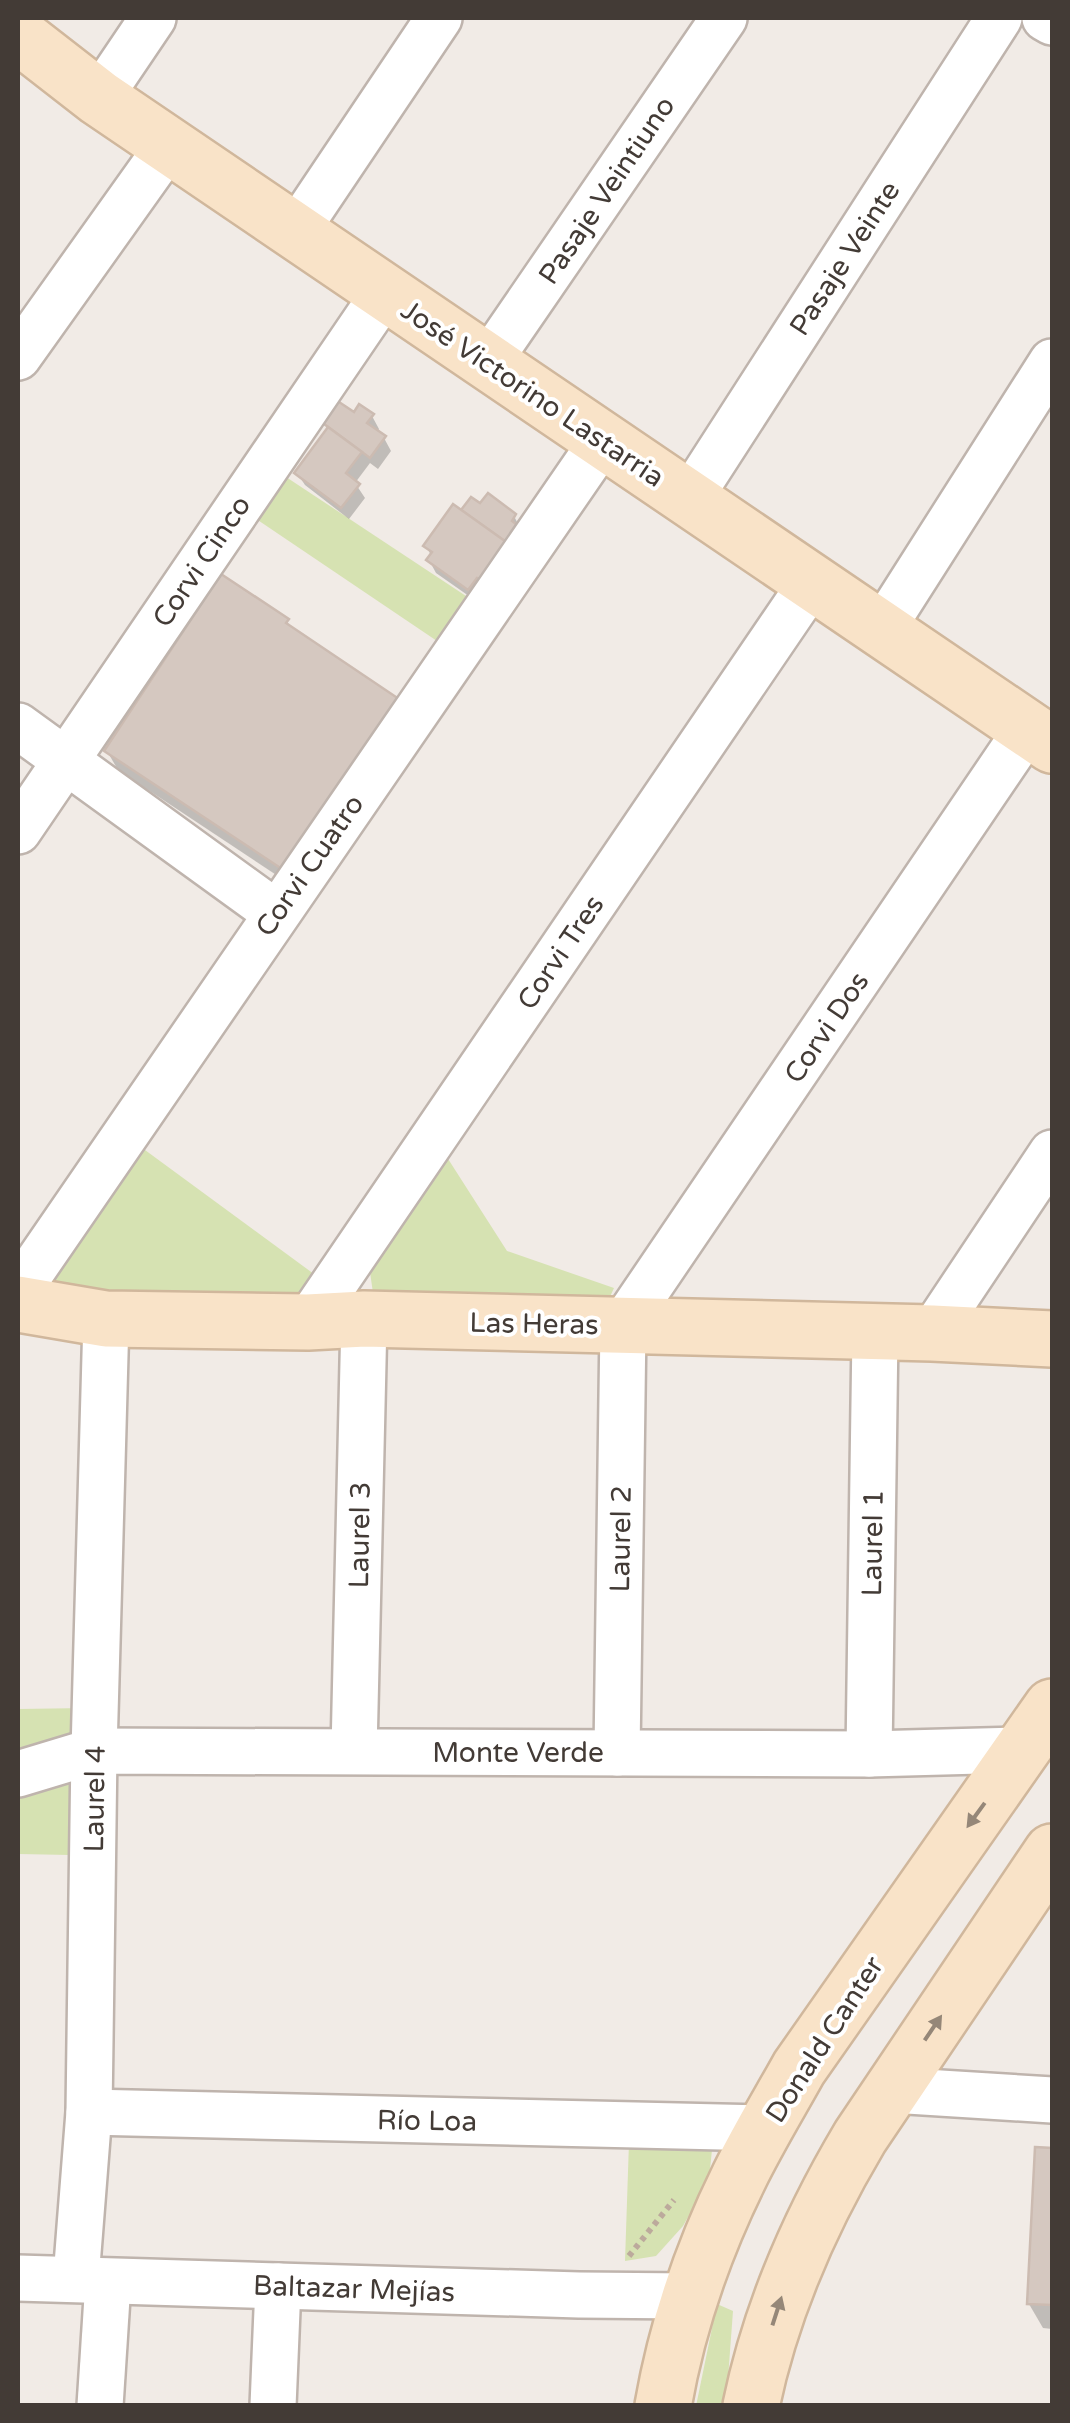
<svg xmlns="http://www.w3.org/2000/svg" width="1070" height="2423" viewBox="0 0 1070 2423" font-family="'Varela Round',sans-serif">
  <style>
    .green { fill: #d6e2b2 }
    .shadow { fill: #0003 }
    .building { fill: #d5c8c0; stroke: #ccbbb1; stroke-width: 2.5 }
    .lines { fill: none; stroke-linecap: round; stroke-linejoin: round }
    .street-casing { stroke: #bfb4ad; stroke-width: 50 }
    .secondary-casing { stroke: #d0b79c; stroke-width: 60 }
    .path { stroke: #bcaa9c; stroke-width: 6; stroke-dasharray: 5 5; stroke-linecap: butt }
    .street { stroke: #fff; stroke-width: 45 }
    .secondary { stroke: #f9e3c8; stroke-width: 55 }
    .oneway { fill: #958778 }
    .labels { text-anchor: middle; stroke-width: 8; stroke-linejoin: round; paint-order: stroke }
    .street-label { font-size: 28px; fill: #433b36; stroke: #fff }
  </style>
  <rect width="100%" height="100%" fill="#f1ebe6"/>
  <!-- green -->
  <g class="green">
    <path d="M277 471 466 596 437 641 249 514Z"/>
    <path d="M130 1139 318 1277 304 1299 114 1295 51 1286 45 1266Z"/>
    <path d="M443 1151 507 1251 614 1288 602 1314 374 1300 369 1265Z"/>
    <path d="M87 1708 75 1742 18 1757V1709Z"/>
    <path d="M71 1772 70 1855 18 1854V1788Z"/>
    <path d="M713 2140 709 2179 683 2226 656 2256 625 2261 629 2142Z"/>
    <path d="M717 2304 733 2311 726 2405 696 2406Z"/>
  </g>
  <!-- shadow -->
  <g class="shadow">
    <path d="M354 415 372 416 379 429 377 433 384 438 391 451 378 469 370 463 355 483 365 498 349 519 305 485 297 473 329 431 323 422Z"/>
    <path d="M514 516 517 522 476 601 436 573 429 560 432 557 426 546 470 519Z"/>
    <path d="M287 621 292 631 296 888 118 770 107 751Z"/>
    <path d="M1038 2150 1052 2151V2329L1043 2328 1029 2304Z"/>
  </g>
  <!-- building -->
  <g class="building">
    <path d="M336 400 354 412 359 404 374 414 367 423 386 436 370 458 320 421Z"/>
    <path d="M328 427 362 452 346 473 360 484 341 508 294 473Z"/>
    <path d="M488 493 516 514 512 521 521 528 509 544 461 510 471 497 480 503Z"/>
    <path d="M453 504 509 544 484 580 477 578 468 590 426 560 432 552 423 546Z"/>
    <path d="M221 574 289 619 286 623 399 699 285 871 104 751Z"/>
    <path d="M1035 2147 1052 2148V2305L1027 2304Z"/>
  </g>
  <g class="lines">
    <!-- street casing -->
    <g class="street-casing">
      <g id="street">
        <path d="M1045 18 1052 22"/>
        <path d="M99 98 153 18"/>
        <path d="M296 231 439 18"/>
        <path d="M18 357 169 145"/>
        <path d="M488 362 724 18"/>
        <path d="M689 499 999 18"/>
        <path d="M882 629 1052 362"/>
        <path d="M18 726 276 913"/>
        <path d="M18 831 385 292"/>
        <path d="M18 1291 603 440"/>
        <path d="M308 1322 812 582"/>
        <path d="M932 1333 1052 1153"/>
        <path d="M354 1751 364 1319"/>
        <path d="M617 1753 623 1325 1028 728"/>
        <path d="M869 1754 875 1333"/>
        <path d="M18 1774 94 1751 869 1754 1022 1750"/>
        <path d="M892 2090 1052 2100"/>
        <path d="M89 2112 766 2128"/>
        <path d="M18 2278 579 2295 690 2296"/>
        <path d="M76 2278 89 2112 94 1751 106 1319"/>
        <path d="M100 2406 108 2282"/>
        <path d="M273 2406 278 2286"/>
      </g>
    </g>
    <!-- secondary casing -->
    <g class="secondary-casing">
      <g id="secondary">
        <path d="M18 35 99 98 1052 745"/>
        <path d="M18 1304 106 1319 308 1322 364 1319 932 1333 1052 1339"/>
        <path d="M663 2406C677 2326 703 2250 739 2177 757 2140 779 2104 799 2068L1052 1707"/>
        <path d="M751 2406C771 2309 810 2221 860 2137L1052 1852"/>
      </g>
    </g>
    <!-- path -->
    <path class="path" d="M629 2256 674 2200"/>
    <!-- street -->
    <use href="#street" class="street"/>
    <!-- secondary -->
    <use href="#secondary" class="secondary"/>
  </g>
  <!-- one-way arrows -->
  <defs><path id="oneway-solid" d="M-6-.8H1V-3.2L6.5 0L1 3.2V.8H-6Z" transform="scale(2.5)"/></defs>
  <g class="oneway">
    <use href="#oneway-solid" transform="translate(976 1815) rotate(126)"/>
    <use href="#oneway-solid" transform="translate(933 2028) rotate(-56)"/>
    <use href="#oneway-solid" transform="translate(777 2311) rotate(-72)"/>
  </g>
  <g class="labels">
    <!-- street labels -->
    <g class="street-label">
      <text transform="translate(606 190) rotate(-56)" y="10">Pasaje Veintiuno</text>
      <text transform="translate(844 258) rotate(-57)" y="10">Pasaje Veinte</text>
      <text transform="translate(533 393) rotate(34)" y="10">José Victorino Lastarria</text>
      <text transform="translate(201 561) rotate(-56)" y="10">Corvi Cinco</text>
      <text transform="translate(309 865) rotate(-55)" y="10">Corvi Cuatro</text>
      <text transform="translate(560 952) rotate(-56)" y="10">Corvi Tres</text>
      <text transform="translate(826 1027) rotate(-56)" y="10">Corvi Dos</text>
      <text transform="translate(534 1323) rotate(1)" y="10">Las Heras</text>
      <text transform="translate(359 1535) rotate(-89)" y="10">Laurel 3</text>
      <text transform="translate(620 1539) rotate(-89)" y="10">Laurel 2</text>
      <text transform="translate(872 1543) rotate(-89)" y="10">Laurel 1</text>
      <text x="518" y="1762">Monte Verde</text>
      <text transform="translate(94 1799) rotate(-89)" y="10">Laurel 4</text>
      <text transform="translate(824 2039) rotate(-57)" y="10">Donald Canter</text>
      <text transform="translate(427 2120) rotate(1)" y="10">Río Loa</text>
      <text transform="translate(354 2288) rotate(2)" y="10">Baltazar Mejías</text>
    </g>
  </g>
  <!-- border -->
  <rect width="1070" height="2423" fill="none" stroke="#433b36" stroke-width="40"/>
</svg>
